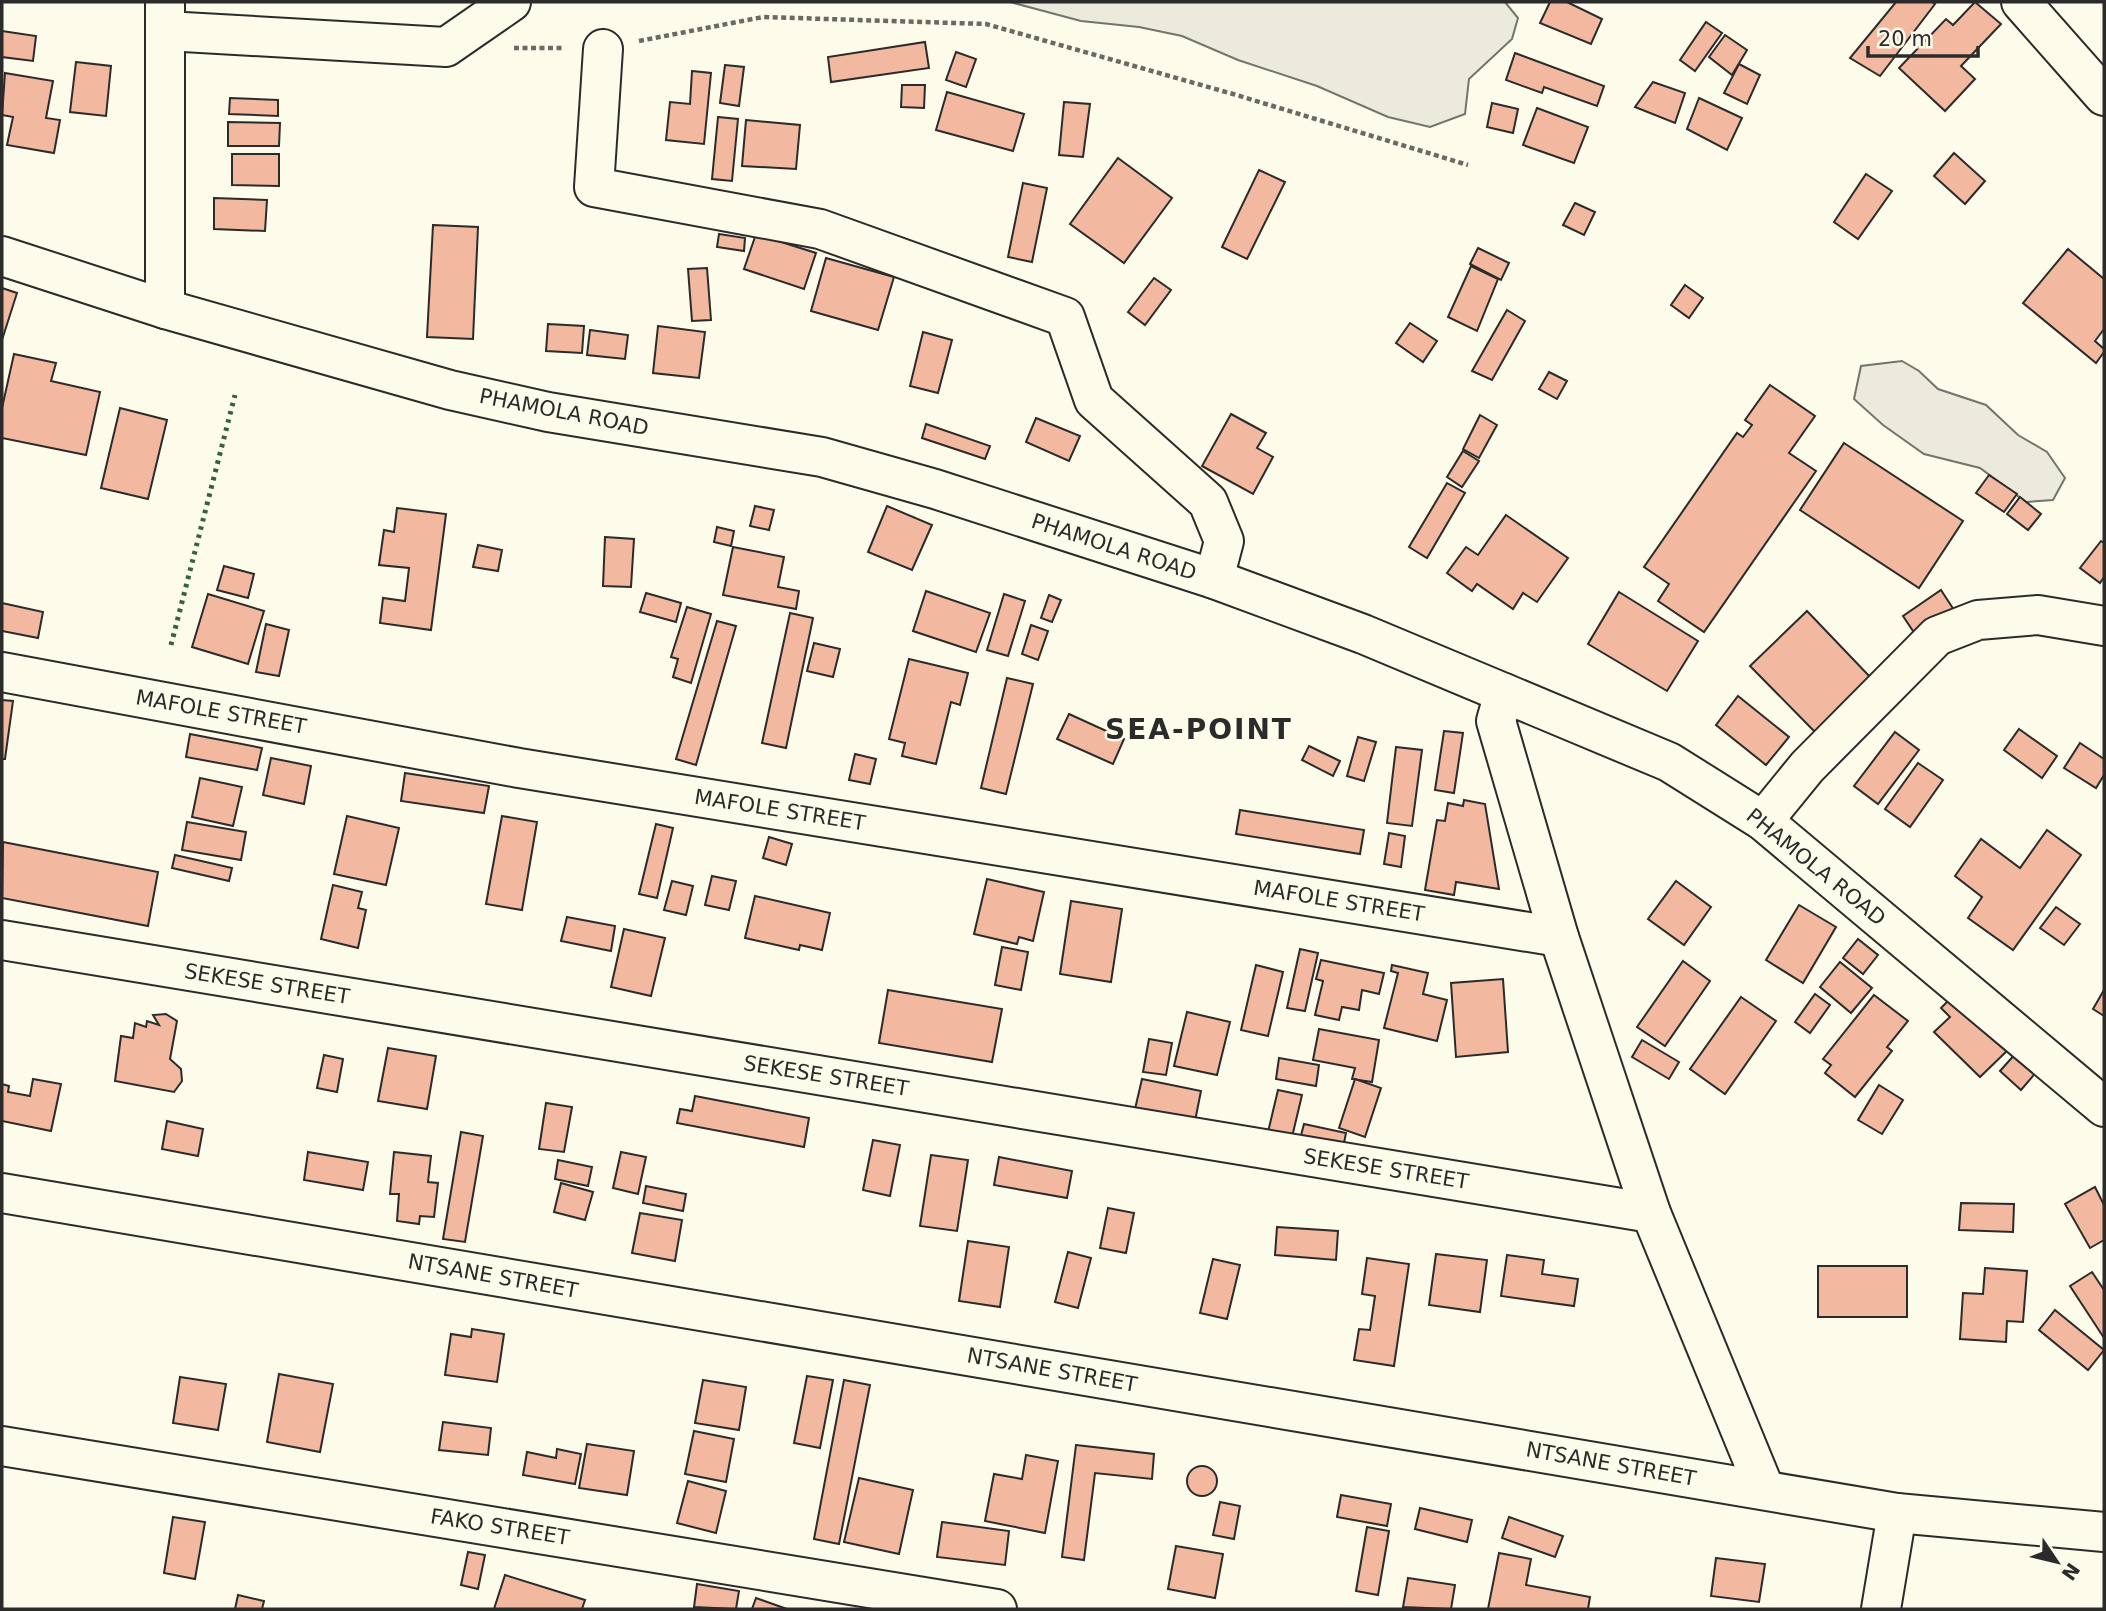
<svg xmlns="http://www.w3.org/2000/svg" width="2106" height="1611" viewBox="0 0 2106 1611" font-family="'DejaVu Sans',sans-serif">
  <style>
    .green { fill: #ecebdb; stroke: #74746e; stroke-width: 2 }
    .building { fill: #f2b8a0; stroke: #2b2b2b; stroke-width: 2 }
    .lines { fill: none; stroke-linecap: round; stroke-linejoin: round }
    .minor-casing { stroke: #2b2b2b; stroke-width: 42 }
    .path { stroke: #6a6964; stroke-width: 4.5; stroke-dasharray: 5 3.5; stroke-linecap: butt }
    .minor { stroke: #fdfbea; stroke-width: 38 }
    .hedge { stroke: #34623c; stroke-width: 5; stroke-dasharray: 3.5 5; stroke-linecap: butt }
    .labels { text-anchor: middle; stroke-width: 5; stroke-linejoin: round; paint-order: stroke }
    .street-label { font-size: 21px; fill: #2b2b2b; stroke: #fdfbea }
    .district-label { font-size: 28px; font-weight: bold; letter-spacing: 2px; fill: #2b2b2b; stroke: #fdfbea }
  </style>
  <rect width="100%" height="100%" fill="#fdfbea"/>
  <!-- green -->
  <g class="green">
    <path d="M1010 2H1505L1518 18 1512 39 1469 79 1465 114 1430 127 1388 117 1317 86 1238 60 1182 36 1139 27 1081 21Z"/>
    <path d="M1902 361 1919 371 1938 389 1986 405 2018 435 2047 452 2065 478 2053 500 2026 502 1980 468 1924 454 1883 425 1854 399 1861 366Z"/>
  </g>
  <!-- building -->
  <g class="building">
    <path d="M1550 2H1567L1602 19 1591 44 1540 23Z"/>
    <path d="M1896 2H1932L1935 4 1880 76 1850 58Z"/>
    <path d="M1975 2 2001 24 1961 66 1975 79 1945 111 1899 68 1946 19 1953 25Z"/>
    <path d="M1706 22 1722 33 1695 71 1680 60Z"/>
    <path d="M2 31 36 36 33 61 2 57Z"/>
    <path d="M1725 35 1747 50 1732 75 1709 57Z"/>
    <path d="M925 42 929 68 831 82 828 57Z"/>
    <path d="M956 52 976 59 966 87 946 80Z"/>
    <path d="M1515 53 1604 86 1597 106 1544 87 1542 93 1506 80Z"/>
    <path d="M76 62 111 66 106 116 70 112Z"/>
    <path d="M1739 64 1760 75 1747 104 1724 93Z"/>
    <path d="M725 65 744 67 739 106 720 103Z"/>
    <path d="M692 71 711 73 704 144 666 140 670 102 690 104Z"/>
    <path d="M5 73 53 81 46 118 60 120 54 153 7 145 13 117 2 115Z"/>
    <path d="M1653 82 1685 93 1675 123 1635 107Z"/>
    <path d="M902 85H925L924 108 901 107Z"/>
    <path d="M947 92 1024 114 1013 151 936 130Z"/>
    <path d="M230 98 278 100V116L229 114Z"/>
    <path d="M1699 98 1742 118 1727 150 1687 129Z"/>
    <path d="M1064 102 1090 104 1083 157 1059 155Z"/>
    <path d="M1492 103 1518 109 1513 133 1487 127Z"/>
    <path d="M1537 108 1588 127 1574 163 1523 145Z"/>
    <path d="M718 117 738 119 732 181 712 179Z"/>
    <path d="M746 120 800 125 796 169 742 166Z"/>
    <path d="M228 122 280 123 279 146H228Z"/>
    <path d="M1954 153 1985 181 1965 204 1934 176Z"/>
    <path d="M232 154H279V186L232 185Z"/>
    <path d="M1118 158 1172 198 1124 263 1070 224Z"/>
    <path d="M1259 170 1285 182 1247 259 1222 247Z"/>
    <path d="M1866 174 1892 191 1858 239 1834 222Z"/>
    <path d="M1023 183 1047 188 1032 262 1008 257Z"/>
    <path d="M214 198 267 200 265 231 214 229Z"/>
    <path d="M1575 203 1595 212 1584 235 1563 225Z"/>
    <path d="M433 225 478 227 473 339 427 337Z"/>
    <path d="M719 234 745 238 744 251 717 247Z"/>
    <path d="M756 234 816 253 804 289 744 269Z"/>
    <path d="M1478 248 1509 263 1501 280 1470 264Z"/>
    <path d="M2068 249 2104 279V329L2095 341 2104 349V352L2096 363 2023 303Z"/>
    <path d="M826 258 894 277 878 330 811 311Z"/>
    <path d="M1471 266 1498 279 1477 331 1448 317Z"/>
    <path d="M707 268 711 320 692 321 688 269Z"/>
    <path d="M1154 278 1171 290 1145 325 1128 312Z"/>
    <path d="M1685 285 1703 298 1689 318 1671 305Z"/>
    <path d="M2 288 17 293 2 340Z"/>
    <path d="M1507 310 1525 321 1492 380 1472 371Z"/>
    <path d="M1410 323 1437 341 1423 362 1396 343Z"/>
    <path d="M548 324 584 326 582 353 546 351Z"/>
    <path d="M658 326 705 332 699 378 653 373Z"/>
    <path d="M590 330 628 335 625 359 587 355Z"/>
    <path d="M923 332 952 340 938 393 910 386Z"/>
    <path d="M14 354 56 363 51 381 100 392 86 455 2 438V408Z"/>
    <path d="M1549 372 1567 381 1557 399 1539 389Z"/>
    <path d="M1770 385 1815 416 1789 453 1816 471 1704 632 1658 601 1669 584 1644 567 1737 433 1743 437 1752 425 1745 420Z"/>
    <path d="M120 408 167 420 148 499 101 488Z"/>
    <path d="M1231 414 1266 433 1257 448 1273 457 1253 494 1202 466Z"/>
    <path d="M1480 415 1497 425 1479 458 1463 449Z"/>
    <path d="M1036 418 1080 436 1069 461 1026 442Z"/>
    <path d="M926 424 990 446 985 459 922 438Z"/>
    <path d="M1844 443 1963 521 1919 588 1800 510Z"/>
    <path d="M1463 451 1479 461 1462 487 1447 477Z"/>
    <path d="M1989 475 2017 494 2004 512 1976 493Z"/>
    <path d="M1447 483 1465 493 1427 558 1409 547Z"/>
    <path d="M2020 497 2041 514 2028 530 2007 514Z"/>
    <path d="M755 506 774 510 769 530 750 526Z"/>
    <path d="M887 506 932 525 912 570 868 552Z"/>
    <path d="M397 508 446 514 431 630 380 623 383 598 405 601 409 568 379 565 384 530 394 532Z"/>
    <path d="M1506 515 1568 558 1537 602 1523 593 1513 609 1477 584 1472 591 1447 573 1466 547 1478 555Z"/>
    <path d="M717 527 734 531 731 546 714 542Z"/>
    <path d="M605 537 634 539 631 587 603 586Z"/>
    <path d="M2101 541 2104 543V577L2100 583 2080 568Z"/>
    <path d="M478 545 502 550 498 571 473 567Z"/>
    <path d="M733 547 784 557 778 587 799 591 796 609 723 595Z"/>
    <path d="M224 566 254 574 248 598 217 590Z"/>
    <path d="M1941 590 1954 610 1917 637 1903 616Z"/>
    <path d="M926 591 990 613 976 652 913 631Z"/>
    <path d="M1619 592 1698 641 1667 691 1588 644Z"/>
    <path d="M646 593 681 603 676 622 640 612Z"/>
    <path d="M208 594 264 611 248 664 192 647Z"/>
    <path d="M1004 594 1025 601 1008 656 987 650Z"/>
    <path d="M1049 595 1061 600 1052 622 1041 618Z"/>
    <path d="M2 603 43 612 38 638 2 631Z"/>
    <path d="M687 607 711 614 691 683 673 677 678 659 671 657Z"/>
    <path d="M1807 611 1872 679 1816 733 1750 666Z"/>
    <path d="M790 613 813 618 786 748 762 743Z"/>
    <path d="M717 621 736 626 696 765 676 759Z"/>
    <path d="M266 624 289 630 279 676 256 672Z"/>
    <path d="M1031 625 1048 631 1038 660 1022 654Z"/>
    <path d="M814 643 840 649 833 677 807 671Z"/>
    <path d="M909 659 968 673 960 705 951 702 936 764 902 756 905 743 889 739Z"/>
    <path d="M1007 678 1033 684 1006 794 981 788Z"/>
    <path d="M1738 696 1789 737 1766 765 1716 725Z"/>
    <path d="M2 700 13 701 5 759H2Z"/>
    <path d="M1069 714 1124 739 1113 764 1057 739Z"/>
    <path d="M2019 729 2057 756 2042 778 2004 750Z"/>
    <path d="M1444 731 1463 733 1454 793 1435 790Z"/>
    <path d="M1895 732 1919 750 1878 804 1854 786Z"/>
    <path d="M190 734 262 748 257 770 186 757Z"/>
    <path d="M1358 737 1376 742 1364 781 1347 776Z"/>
    <path d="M2080 743 2104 759V775L2096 788 2064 768Z"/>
    <path d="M1309 746 1340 761 1333 776 1302 760Z"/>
    <path d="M1396 747 1422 750 1412 826 1387 823Z"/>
    <path d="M855 754 876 759 870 784 849 780Z"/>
    <path d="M271 758 311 766 304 804 263 795Z"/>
    <path d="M1918 763 1943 780 1910 827 1885 809Z"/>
    <path d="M405 773 489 786 484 813 401 801Z"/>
    <path d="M200 778 242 787 233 826 192 817Z"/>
    <path d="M1464 800 1485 804 1499 889 1456 882 1454 895 1425 890 1437 820 1445 821 1448 803 1463 806Z"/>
    <path d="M1240 810 1364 830 1360 854 1236 834Z"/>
    <path d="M347 816 399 828 386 885 334 874Z"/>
    <path d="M502 816 537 822 522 910 486 904Z"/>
    <path d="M187 822 246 832 241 860 182 850Z"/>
    <path d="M656 824 673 828 657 898 639 894Z"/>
    <path d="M2047 830 2081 855 2013 950 1968 918 1982 897 1955 876 1981 839 2020 868Z"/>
    <path d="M1389 833 1405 836 1401 867 1384 864Z"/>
    <path d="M769 837 792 844 786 865 763 858Z"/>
    <path d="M3 842 158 872 148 926 2 898Z"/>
    <path d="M175 855 232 868 229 881 172 868Z"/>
    <path d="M712 876 736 881 729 910 705 905Z"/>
    <path d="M987 879 1044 892 1033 941 1019 937 1017 944 974 934Z"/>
    <path d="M672 881 693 886 686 915 664 910Z"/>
    <path d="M1676 881 1711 907 1684 945 1648 919Z"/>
    <path d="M333 885 362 892 358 908 366 910 358 948 321 939Z"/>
    <path d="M755 896 830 913 822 950 800 945 799 950 745 938Z"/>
    <path d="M1071 901 1122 909 1111 982 1060 974Z"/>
    <path d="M1799 905 1836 927 1803 983 1766 960Z"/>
    <path d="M2056 907 2080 924 2064 945 2040 928Z"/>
    <path d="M567 917 615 926 611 951 561 941Z"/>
    <path d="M624 929 665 938 651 996 611 987Z"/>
    <path d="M1858 939 1878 955 1863 974 1843 958Z"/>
    <path d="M1002 947 1028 952 1021 990 995 985Z"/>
    <path d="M1300 949 1318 953 1305 1011 1287 1008Z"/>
    <path d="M1321 960 1384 973 1379 994 1362 990 1359 1010 1342 1007 1339 1020 1315 1015 1323 981 1316 979Z"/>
    <path d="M1683 961 1710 981 1665 1046 1637 1027Z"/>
    <path d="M1840 962 1872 988 1851 1013 1820 987Z"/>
    <path d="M1256 965 1283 972 1268 1036 1241 1030Z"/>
    <path d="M1392 965 1428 973 1423 994 1447 1000 1437 1041 1384 1028 1398 973 1391 971Z"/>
    <path d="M1503 979 1508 1052 1456 1057 1451 983Z"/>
    <path d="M888 990 1002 1009 992 1062 879 1043Z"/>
    <path d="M2104 990V1016L2093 1009Z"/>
    <path d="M1958 991 2012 1046 1980 1077 1934 1032 1950 1017 1941 1008Z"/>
    <path d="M1815 994 1830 1005 1810 1033 1795 1022Z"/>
    <path d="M1874 995 1908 1021 1887 1047 1892 1051 1855 1097 1825 1073 1831 1065 1823 1059Z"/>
    <path d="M1741 997 1776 1021 1725 1094 1690 1069Z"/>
    <path d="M1187 1012 1230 1022 1217 1075 1174 1066Z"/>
    <path d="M166 1014 177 1021 170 1059 181 1069 182 1081 174 1092 115 1081 121 1036 133 1038 135 1023 146 1027 147 1021 159 1025 153 1015Z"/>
    <path d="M1319 1029 1379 1040 1372 1082 1352 1079 1355 1068 1313 1060Z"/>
    <path d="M1149 1039 1172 1043 1166 1075 1143 1072Z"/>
    <path d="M1642 1040 1679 1062 1669 1079 1632 1057Z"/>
    <path d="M388 1048 436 1056 427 1109 378 1101Z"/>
    <path d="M2017 1052 2038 1070 2021 1090 2000 1071Z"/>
    <path d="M324 1055 343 1059 337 1092 317 1088Z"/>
    <path d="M1279 1058 1319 1065 1316 1086 1276 1079Z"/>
    <path d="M33 1079 61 1084 51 1131 2 1121V1084L9 1086 8 1092 30 1096Z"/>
    <path d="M1142 1079 1201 1091 1195 1121 1135 1109Z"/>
    <path d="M1355 1079 1381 1088 1365 1137 1339 1128Z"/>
    <path d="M1879 1085 1903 1100 1882 1134 1858 1120Z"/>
    <path d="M1278 1090 1302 1095 1292 1137 1268 1132Z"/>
    <path d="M695 1096 809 1118 804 1147 677 1123 680 1109 692 1111Z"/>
    <path d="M546 1103 572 1107 564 1152 539 1149Z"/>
    <path d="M167 1121 203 1129 198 1156 162 1149Z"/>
    <path d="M1304 1124 1346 1133 1342 1153 1299 1143Z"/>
    <path d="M461 1132 483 1136 465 1242 443 1239Z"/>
    <path d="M873 1140 900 1145 890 1196 863 1190Z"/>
    <path d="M308 1152 368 1162 363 1190 304 1180Z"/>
    <path d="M394 1152 431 1156 428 1182 438 1183 434 1217 420 1216 419 1224 397 1221 399 1194H390Z"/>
    <path d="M621 1152 646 1157 638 1194 613 1188Z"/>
    <path d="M931 1155 968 1160 957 1231 920 1226Z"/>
    <path d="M999 1157 1072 1171 1067 1198 994 1185Z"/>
    <path d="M558 1160 592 1167 588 1186 555 1179Z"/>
    <path d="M561 1183 593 1192 585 1220 554 1212Z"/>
    <path d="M646 1186 686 1194 683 1211 643 1203Z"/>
    <path d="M2095 1187 2104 1205V1240L2090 1248 2065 1204Z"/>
    <path d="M1961 1203 2014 1204 2013 1232 1959 1230Z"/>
    <path d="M1108 1208 1134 1213 1126 1253 1100 1248Z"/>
    <path d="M640 1213 682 1220 675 1261 632 1253Z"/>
    <path d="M1277 1227 1338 1231 1336 1260 1275 1255Z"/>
    <path d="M968 1241 1009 1247 1000 1307 959 1301Z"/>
    <path d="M1068 1252 1091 1258 1078 1308 1055 1302Z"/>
    <path d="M1436 1254 1487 1260 1480 1312 1429 1305Z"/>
    <path d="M1507 1255 1544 1260 1542 1274 1578 1279 1574 1306 1501 1296Z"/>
    <path d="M1367 1258 1409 1264 1394 1366 1354 1360 1359 1329 1370 1330 1375 1296 1362 1294Z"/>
    <path d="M1213 1259 1240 1265 1227 1319 1200 1313Z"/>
    <rect x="1818" y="1266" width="89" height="51"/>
    <path d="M1985 1268 2027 1271 2023 1322 2007 1321 2006 1342 1960 1339 1963 1293 1983 1294Z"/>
    <path d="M2092 1272 2104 1290V1338L2070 1286Z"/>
    <path d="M2055 1310 2104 1350 2088 1370 2039 1330Z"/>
    <path d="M472 1329 504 1334 497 1382 445 1375 451 1334 471 1337Z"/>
    <path d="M279 1374 333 1384 320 1452 267 1442Z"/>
    <path d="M807 1376 833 1380 820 1448 794 1443Z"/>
    <path d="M180 1377 226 1384 218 1430 173 1423Z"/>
    <path d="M703 1380 746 1387 739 1430 695 1423Z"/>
    <path d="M844 1380 870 1385 839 1544 814 1539Z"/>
    <path d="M443 1422 491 1428 488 1455 439 1450Z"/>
    <path d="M694 1431 734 1439 726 1482 685 1474Z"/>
    <path d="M587 1444 634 1451 627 1495 579 1488Z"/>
    <path d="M1076 1445 1154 1454 1152 1479 1095 1473 1084 1560 1062 1557Z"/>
    <path d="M557 1449 581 1454 575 1484 523 1475 527 1452 556 1458Z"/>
    <path d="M1026 1455 1058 1461 1045 1533 985 1521 994 1474 1022 1479Z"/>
    <circle cx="1202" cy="1481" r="15"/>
    <path d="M859 1478 913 1490 899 1554 844 1542Z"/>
    <path d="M688 1481 726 1491 716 1533 677 1523Z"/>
    <path d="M1341 1495 1391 1504 1387 1526 1337 1517Z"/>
    <path d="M1220 1502 1240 1506 1234 1539 1213 1535Z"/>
    <path d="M1420 1508 1472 1520 1467 1542 1415 1529Z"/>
    <path d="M173 1517 205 1522 195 1579 164 1573Z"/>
    <path d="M1509 1517 1563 1536 1555 1557 1502 1538Z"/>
    <path d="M942 1522 1009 1531 1005 1565 937 1557Z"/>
    <path d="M1367 1527 1389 1531 1378 1595 1356 1591Z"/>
    <path d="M1176 1546 1223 1554 1215 1598 1168 1589Z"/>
    <path d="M468 1552 485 1555 478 1589 461 1585Z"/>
    <path d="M1499 1553 1531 1559 1526 1585 1590 1597 1588 1609H1488Z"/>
    <path d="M1716 1558 1765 1564 1759 1602 1711 1596Z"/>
    <path d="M505 1575 585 1600 582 1609H494Z"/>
    <path d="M1408 1578 1455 1585 1451 1609 1403 1607Z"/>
    <path d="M697 1584 739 1591 736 1609 694 1607Z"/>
    <path d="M238 1595 264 1601 262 1609H235Z"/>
    <path d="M756 1598 787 1609H752Z"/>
  </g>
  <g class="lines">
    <!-- minor casing -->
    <g class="minor-casing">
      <g id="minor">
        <path d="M2021 2 2104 96"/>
        <path d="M166 31 446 47 511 2"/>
        <path d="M603 49 594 187 820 229 1065 317 1094 400 1208 502 1224 541 1214 579"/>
        <path d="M2 256 165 309 450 390 548 412 822 457 935 489 1214 579 1363 634 1669 762 1763 821 2104 1107"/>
        <path d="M165 309V2"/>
        <path d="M2 672 519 768 1559 937"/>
        <path d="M1504 693 1496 721 1559 937 1651 1213 1765 1490"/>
        <path d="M1763 821 1807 767 1937 636 1978 620 2038 615 2104 626"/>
        <path d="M2 940 1651 1213"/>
        <path d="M2 1193 1897 1513 2104 1532"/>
        <path d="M2 1446 997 1609"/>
        <path d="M1881 1609 1897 1513"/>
      </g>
    </g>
    <!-- path -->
    <g class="path">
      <path d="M639 41 763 17 986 24 1233 94 1468 165"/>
      <path d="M514 48H564"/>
    </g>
    <!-- minor -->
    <use href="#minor" class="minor"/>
    <!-- hedge -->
    <path class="hedge" d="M171 645 235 395"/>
  </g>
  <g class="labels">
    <!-- street labels -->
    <g class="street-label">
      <text transform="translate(564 412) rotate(11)" y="7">PHAMOLA ROAD</text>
      <text transform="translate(1114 547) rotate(18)" y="7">PHAMOLA ROAD</text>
      <text transform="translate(221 712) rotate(10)" y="7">MAFOLE STREET</text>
      <text transform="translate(780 810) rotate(9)" y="7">MAFOLE STREET</text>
      <text transform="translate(1816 867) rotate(39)" y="7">PHAMOLA ROAD</text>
      <text transform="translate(1339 901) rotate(9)" y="7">MAFOLE STREET</text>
      <text transform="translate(267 984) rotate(9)" y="7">SEKESE STREET</text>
      <text transform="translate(826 1076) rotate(9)" y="7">SEKESE STREET</text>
      <text transform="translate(1386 1169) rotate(9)" y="7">SEKESE STREET</text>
      <text transform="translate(493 1276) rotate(10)" y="7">NTSANE STREET</text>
      <text transform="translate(1052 1370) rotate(10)" y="7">NTSANE STREET</text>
      <text transform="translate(1611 1464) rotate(10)" y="7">NTSANE STREET</text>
      <text transform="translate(500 1527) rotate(9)" y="7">FAKO STREET</text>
    </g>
    <!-- district labels -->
    <g class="district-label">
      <text x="1199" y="739">SEA-POINT</text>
    </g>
  </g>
  <!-- border -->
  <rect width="2106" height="1611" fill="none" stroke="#2b2b2b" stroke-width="7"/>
  <!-- north arrow -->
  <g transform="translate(2057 1562) rotate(125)" stroke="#fdfbea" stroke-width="5" paint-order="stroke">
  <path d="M0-5L12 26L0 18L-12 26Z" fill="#2b2b2b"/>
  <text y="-10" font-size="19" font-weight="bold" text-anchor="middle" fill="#2b2b2b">N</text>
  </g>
  <!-- scale -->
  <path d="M1868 46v10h110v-10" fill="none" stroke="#2b2b2b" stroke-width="3.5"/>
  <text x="1878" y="46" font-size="21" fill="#2b2b2b" stroke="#fdfbea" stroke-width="5" paint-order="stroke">20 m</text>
</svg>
